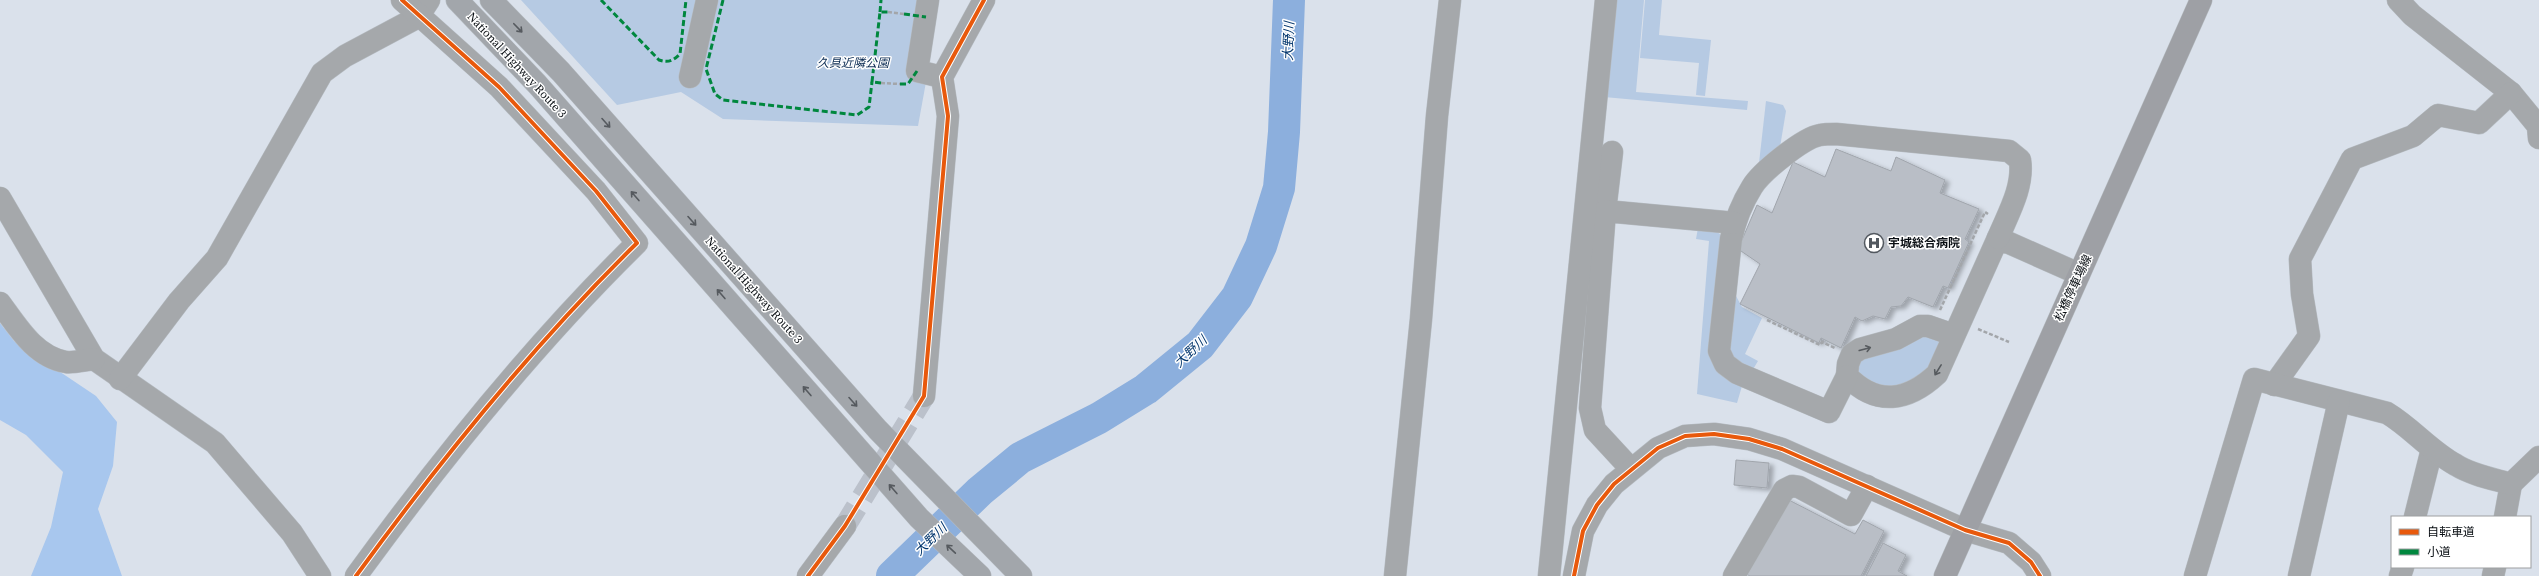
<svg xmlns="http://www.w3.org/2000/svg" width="2539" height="576" viewBox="0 0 2539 576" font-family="'Source Serif 4','Noto Sans JP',serif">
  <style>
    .green { fill: #b6cae3 }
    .forest { fill: #a8c7ee }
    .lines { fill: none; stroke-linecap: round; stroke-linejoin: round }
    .river { stroke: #8cafdd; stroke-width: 32 }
    .building { fill: #b9bec6; stroke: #a0a5ac; filter: url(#shadow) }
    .minor-tunnel { stroke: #bbc1cb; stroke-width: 22; stroke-dasharray: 22 11; stroke-linecap: butt }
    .minor-casing { stroke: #b6bcc2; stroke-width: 23 }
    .major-casing { stroke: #b6bcc2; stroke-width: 23 }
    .highway-casing { stroke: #b6bcc2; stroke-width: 23 }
    .path { stroke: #a3a6aa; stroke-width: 2.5; stroke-dasharray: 4 2; stroke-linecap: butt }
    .minor { stroke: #a5a8ab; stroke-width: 22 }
    .major { stroke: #9ea0a5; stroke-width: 22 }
    .highway { stroke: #a2a6ab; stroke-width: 22 }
    .quiet { stroke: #00873e; stroke-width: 3; stroke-dasharray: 6 3; stroke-linecap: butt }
    .cycleway-casing { stroke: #fff; stroke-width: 6 }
    .cycleway { stroke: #e8590c; stroke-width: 4 }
    .oneway { stroke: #565a5f }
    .oneway2 { stroke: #575b5f }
    .labels { text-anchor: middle; stroke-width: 3; stroke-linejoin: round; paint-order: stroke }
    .park-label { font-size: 12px; font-style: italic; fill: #072850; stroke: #fff }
    .street-label { font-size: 12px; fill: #090e13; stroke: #fff }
    .poi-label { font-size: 12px; font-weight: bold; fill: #090e13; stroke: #fff; text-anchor: start }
    .water-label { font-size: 13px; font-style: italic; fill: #03366d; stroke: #fff }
  </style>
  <defs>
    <filter id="shadow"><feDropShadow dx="4.5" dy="2.5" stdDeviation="2" flood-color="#0004"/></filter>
  </defs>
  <rect width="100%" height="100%" fill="#dae1eb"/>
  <!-- green -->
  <g class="green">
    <path d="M521 0H922L926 82 918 126 723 119 681 92 617 105Z"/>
    <path d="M1615 0H1644L1636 92 1748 101 1747 110 1604 97Z"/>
    <path d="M1645 0H1662L1659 35 1711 40 1705 96 1696 95 1699 63 1640 58Z"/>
    <path d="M1766 101 1783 105 1786 111 1780 147 1759 163Z"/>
    <path d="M1698 228 1716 231 1722 236 1713 358 1742 386 1737 403 1697 394 1709 241 1696 239Z"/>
    <path d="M1733 295 1736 296 1742 307 1762 318 1745 354 1758 361 1752 371 1742 368 1727 349Z"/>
    <path d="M1922 335 1934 336 1941 344 1925 375 1907 385 1885 389 1855 374 1857 363 1864 357Z"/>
  </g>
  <!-- forest -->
  <path class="forest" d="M0 323 14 341 96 396 117 422 113 466 98 509 122 576H31L51 527 63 472 26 435 0 420Z"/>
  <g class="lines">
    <!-- river -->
    <path class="river" d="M892 576 980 491 1020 458 1099 418 1146 389 1200 345 1237 297 1261 246 1279 188 1284 132 1289 0"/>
  </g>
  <!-- building -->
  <g class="building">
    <path d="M1836 149 1891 171 1896 157 1945 180 1940 193 1979 209 1965 239 1969 242 1948 288 1943 286 1933 307 1908 297 1901 306 1891 307 1885 319 1873 316 1862 321 1855 317 1841 348 1821 338 1819 343 1740 304 1760 264 1738 249 1757 205 1772 213 1793 162 1825 177Z"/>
    <path d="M1736 460 1769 463 1767 488 1734 485Z"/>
    <path d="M1785 498 1855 534 1863 520 1884 531 1861 576H1750L1746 574Z"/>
    <path d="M1883 543 1906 555 1898 571 1907 576H1866Z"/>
  </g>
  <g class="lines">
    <!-- minor-tunnel -->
    <path class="minor-tunnel" d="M845 526 924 396"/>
    <!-- minor casing -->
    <g class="minor-casing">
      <g id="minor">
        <path d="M928 0 917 71 942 77"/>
        <path d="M2398 0 2412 15 2511 93 2538 126 2539 138"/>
        <path d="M690 77 707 0"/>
        <path d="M0 198 94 359 215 443 292 533 320 576"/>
        <path d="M1605 211 1612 152"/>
        <path d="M0 303C17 326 35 357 66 362 74 363 85 360 94 359"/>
        <path d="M1954 335 1928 326H1920L1896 339 1860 349 1852 354 1848 364 1847 376C1877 407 1908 401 1937 374L1998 238 2079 274"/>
        <path d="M1847 376 1829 412 1737 373 1725 364 1719 351 1731 239C1735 221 1742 203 1752 187 1761 172 1803 138 1820 135 1825 134 1831 134 1836 134L2009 151 2020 160C2024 187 2008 214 1998 238"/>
        <path d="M120 379 179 301 217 258 322 73 345 56 418 17 429 0"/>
        <path d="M2274 385 2309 336 2302 294 2300 259 2352 159 2413 136 2438 115 2479 123 2511 93"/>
        <path d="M924 396 948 116 942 77 984 0"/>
        <path d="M1631 469 1595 430 1590 408 1605 211 1735 223"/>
        <path d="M2415 517 2432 449"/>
        <path d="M2505 517 2511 484"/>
        <path d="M356 576C442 458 533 345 637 243L596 191 499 87 402 0"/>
        <path d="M808 576 845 526"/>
        <path d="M1395 576 1421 319 1437 116 1450 0"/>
        <path d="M1549 576 1606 0"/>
        <path d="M1574 576 1583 531 1597 505 1614 484 1658 448 1685 436 1714 434 1749 439 1782 449 1965 530 2009 543 2031 562 2040 576"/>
        <path d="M1734 576 1784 490 1792 486 1799 487 1851 515 1867 486"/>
        <path d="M2195 576 2254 379 2387 413C2412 428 2430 451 2456 465 2472 475 2494 479 2511 484L2539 457"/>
        <path d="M2299 576 2339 401"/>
        <path d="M2400 576 2403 567"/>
        <path d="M2493 576 2495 567"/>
      </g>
    </g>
    <!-- major casing -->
    <g class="major-casing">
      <path id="major" d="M1945 576 2201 0"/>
    </g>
    <!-- highway casing -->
    <g class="highway-casing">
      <g id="highway">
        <path d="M457 0 537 84 919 518 980 576"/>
        <path d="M491 0 561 72 878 430 1021 576"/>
      </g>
    </g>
    <!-- path -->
    <g class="path">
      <path d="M888 12 904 14"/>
      <path d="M881 83 900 84"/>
      <path d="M1940 310 1985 212 1988 214"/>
      <path d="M1767 320 1820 345 1822 342 1835 348"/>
      <path d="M1978 329 2009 342"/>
    </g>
    <!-- minor -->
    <use href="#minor" class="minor"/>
    <!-- major -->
    <use href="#major" class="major"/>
    <!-- highway -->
    <use href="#highway" class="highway"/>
    <!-- quiet -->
    <g class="quiet">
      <path d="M601 0 659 60C668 63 673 61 680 54L686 0"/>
      <path d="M723 0 706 69 715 94 723 100 857 115 869 107 872 82"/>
      <path d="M880 12 881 0"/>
      <path d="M904 14 926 17"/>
      <path d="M881 83 872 82 880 12H888"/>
      <path d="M900 84H908L917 71"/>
    </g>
    <!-- cycleway casing -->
    <g class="cycleway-casing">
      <g id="cycleway">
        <path d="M356 576C442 458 533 345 637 243L596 191 499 87 402 0"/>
        <path d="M808 576 845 526 924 396 948 116 942 77 984 0"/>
        <path d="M1574 576 1583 531 1597 505 1614 484 1658 448 1685 436 1714 434 1749 439 1782 449 1965 530 2009 543 2031 562 2040 576"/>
      </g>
    </g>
    <!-- cycleway -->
    <use href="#cycleway" class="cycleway"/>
  </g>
  <!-- one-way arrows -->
  <defs><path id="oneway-shaft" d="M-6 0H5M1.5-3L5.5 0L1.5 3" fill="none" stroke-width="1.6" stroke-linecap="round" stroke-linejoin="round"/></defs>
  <g class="oneway">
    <use href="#oneway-shaft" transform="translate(518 28) rotate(46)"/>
    <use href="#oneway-shaft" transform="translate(606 123) rotate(48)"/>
    <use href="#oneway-shaft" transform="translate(635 196) rotate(-131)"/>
    <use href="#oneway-shaft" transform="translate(692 221) rotate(48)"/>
    <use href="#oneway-shaft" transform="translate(721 294) rotate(-131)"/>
    <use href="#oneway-shaft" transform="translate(807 391) rotate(-131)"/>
    <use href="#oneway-shaft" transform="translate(853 402) rotate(48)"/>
    <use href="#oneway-shaft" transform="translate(893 489) rotate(-131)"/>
    <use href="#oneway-shaft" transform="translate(951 549) rotate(-137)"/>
  </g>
  <g class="oneway2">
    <use href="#oneway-shaft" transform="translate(1865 349) rotate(-15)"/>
    <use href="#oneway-shaft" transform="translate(1938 370) rotate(122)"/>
  </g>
  <!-- icons -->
  <defs>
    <g id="hospital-ring" transform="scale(1)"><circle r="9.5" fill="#fff" stroke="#52585f" stroke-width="1.5"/><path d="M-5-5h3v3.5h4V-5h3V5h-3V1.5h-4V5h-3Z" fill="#52585f"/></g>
  </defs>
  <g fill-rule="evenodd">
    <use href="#hospital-ring" x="1874" y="243"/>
  </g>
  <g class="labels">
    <!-- park labels -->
    <g class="park-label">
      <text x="853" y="67">久具近隣公園</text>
    </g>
    <!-- street labels -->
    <g class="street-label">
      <text transform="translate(517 65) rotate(47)" y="4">National Highway Route 3</text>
      <text transform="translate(2073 288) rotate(-65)" y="4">松橋停車場線</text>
      <text transform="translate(754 290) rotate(48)" y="4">National Highway Route 3</text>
    </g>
    <!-- poi labels -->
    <g class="poi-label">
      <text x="1888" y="247">宇城総合病院</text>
    </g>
    <!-- water labels -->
    <g class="water-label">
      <text transform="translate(1288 41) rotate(-88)" y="5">大野川</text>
      <text transform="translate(1190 351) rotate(-43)" y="5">大野川</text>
      <text transform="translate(930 539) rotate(-44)" y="5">大野川</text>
    </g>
  </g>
  <!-- legend -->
  <rect x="2391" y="516" width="140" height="52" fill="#ffffff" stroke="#9d9fa1"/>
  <rect x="2399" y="529" width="20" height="6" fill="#e8590c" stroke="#9d9fa1"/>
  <text x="2427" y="536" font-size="12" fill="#090e13">自転車道</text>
  <rect x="2399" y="549" width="20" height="6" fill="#00873e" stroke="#9d9fa1"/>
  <text x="2427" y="556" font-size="12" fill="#090e13">小道</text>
</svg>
